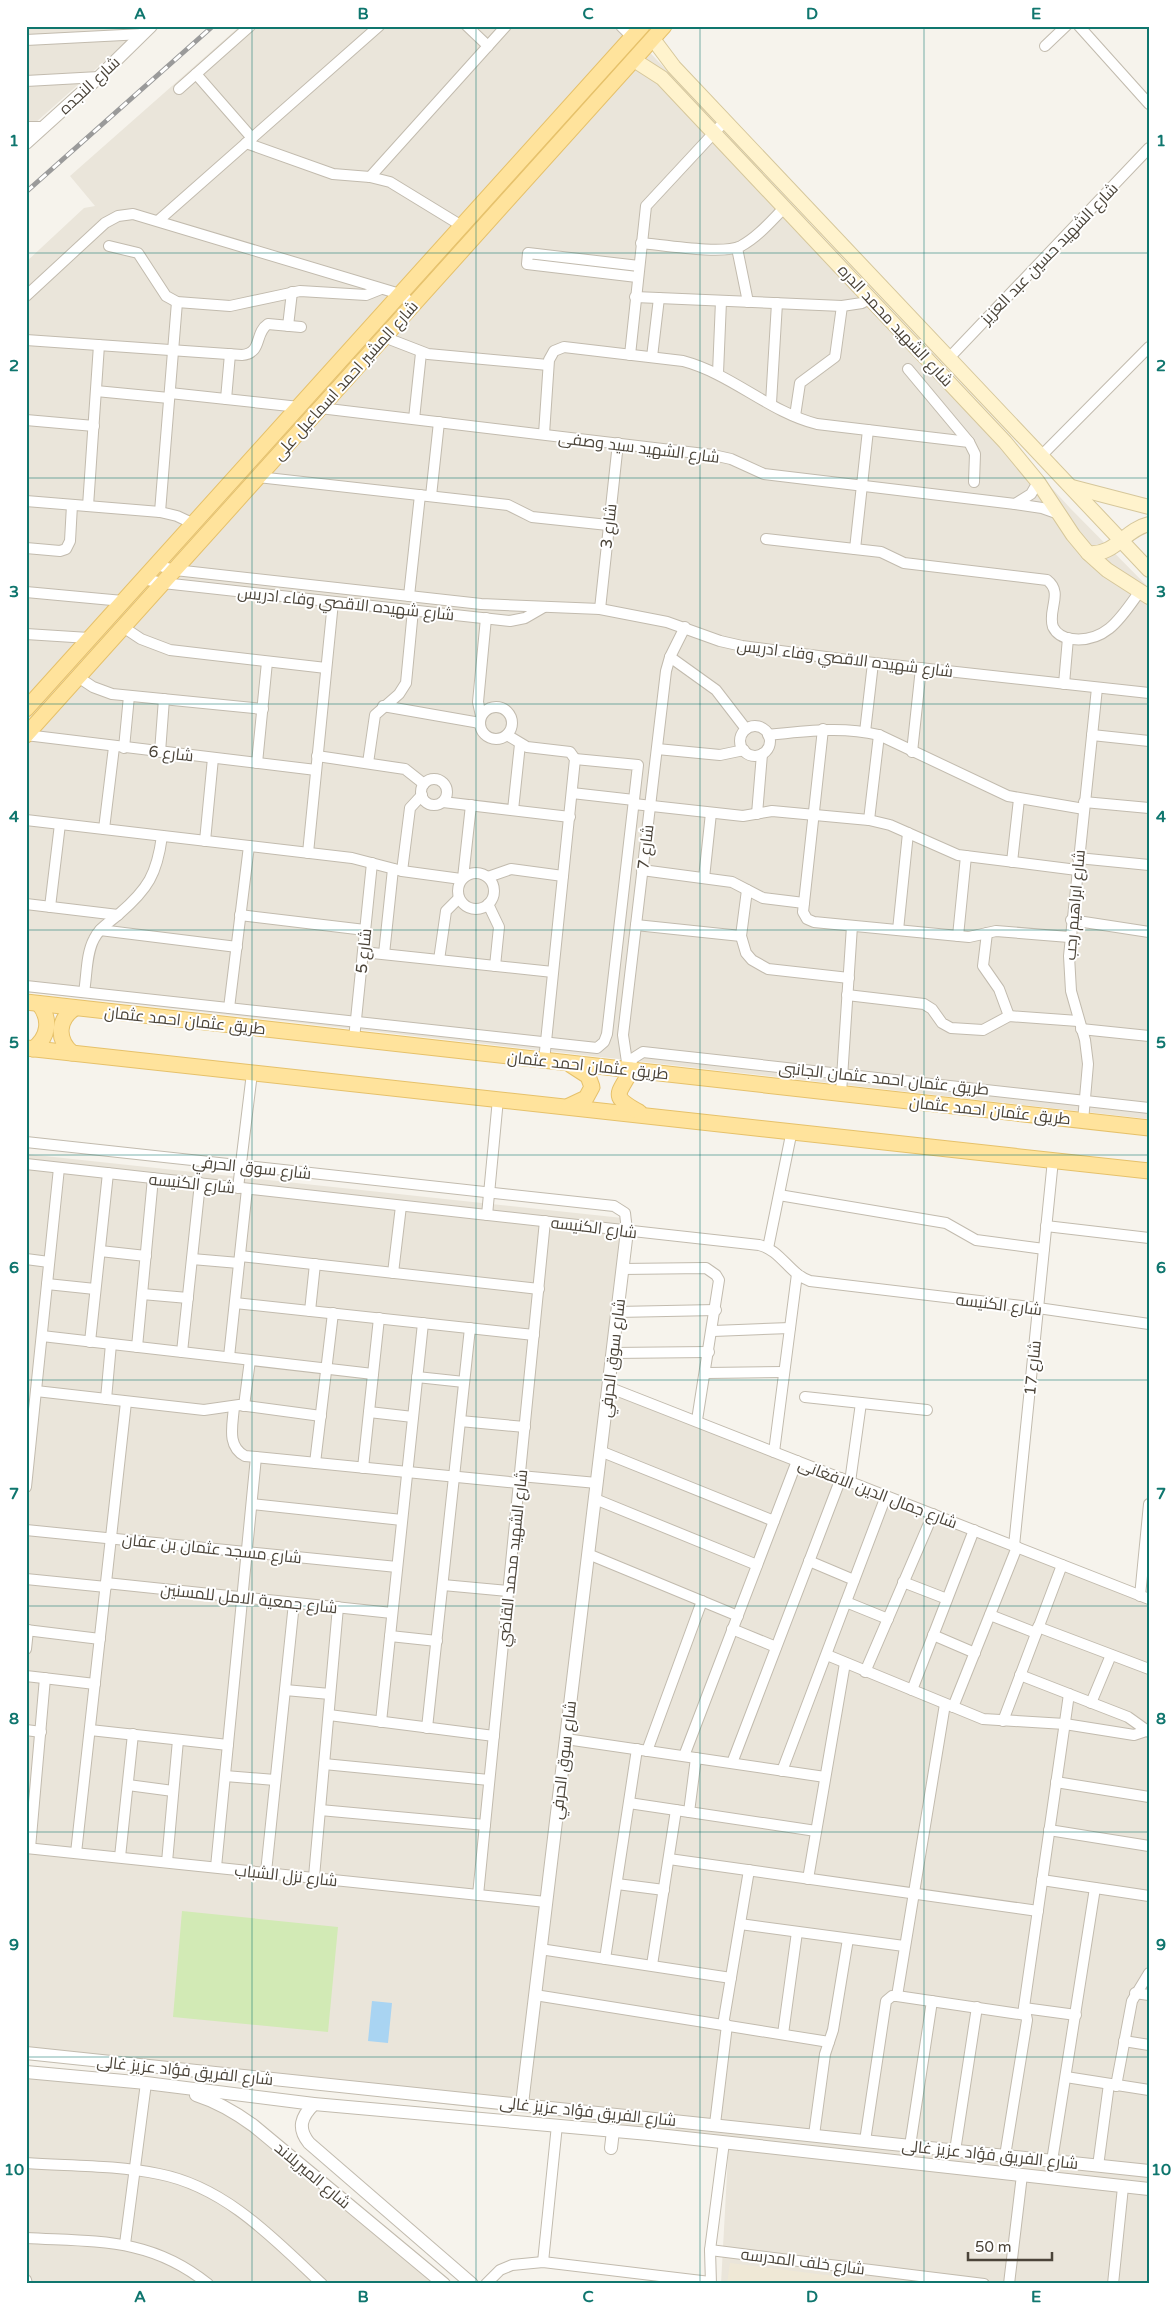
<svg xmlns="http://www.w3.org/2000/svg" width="1175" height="2310" viewBox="0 0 1175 2310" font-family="'Varela Round',Cairo,sans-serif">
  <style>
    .residential { fill: #eae5da }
    .education { fill: #efe8d6 }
    .green { fill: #d2eab5 }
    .water { fill: #a9d4f2 }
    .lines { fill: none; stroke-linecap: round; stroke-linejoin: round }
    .minor-casing { stroke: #c2bbae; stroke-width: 12 }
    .tertiary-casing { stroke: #c2bbae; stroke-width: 14 }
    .secondary-casing { stroke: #d6c79b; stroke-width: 16 }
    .primary-casing { stroke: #e6c16a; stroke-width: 17 }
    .minor { stroke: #fff; stroke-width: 10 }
    .tertiary { stroke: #fff; stroke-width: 12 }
    .secondary { stroke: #fff3cd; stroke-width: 14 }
    .primary { stroke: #ffe39c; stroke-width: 15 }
    .rail-casing { stroke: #9a9a9a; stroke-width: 5 }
    .rail { stroke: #fff; stroke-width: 3; stroke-dasharray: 9; stroke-linecap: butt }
    .grid { fill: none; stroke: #0f766e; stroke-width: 1; stroke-opacity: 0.55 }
    .labels { text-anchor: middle; stroke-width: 4; stroke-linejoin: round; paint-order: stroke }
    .street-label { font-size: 16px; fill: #4b4439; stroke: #fff }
    .neatline { fill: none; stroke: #0f766e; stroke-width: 2 }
    .grid-label { font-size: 16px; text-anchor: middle; font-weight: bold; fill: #0f766e }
  </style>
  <rect width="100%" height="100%" fill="#f6f3ec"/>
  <!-- residential -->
  <g class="residential">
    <path d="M26 26H144L26 131Z"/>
    <path d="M240 26H650L638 40 775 185 1070 508 1149 588V1119L26 992V262L84 208 95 206 70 176Z"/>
    <path d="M26 1154 632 1219 616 1384 1149 1594V2284H721L729 2137 219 2078 26 2059Z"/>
    <path d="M26 2077 211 2097 435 2284H26Z"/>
  </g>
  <!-- education -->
  <path class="education" d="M730 2263 897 2284H727Z"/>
  <!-- green -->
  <path class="green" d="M182 1911 338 1927 328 2032 173 2017Z"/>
  <!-- water -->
  <path class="water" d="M372 2001 392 2003 388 2043 368 2041Z"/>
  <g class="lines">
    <!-- minor casing -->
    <g class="minor-casing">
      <g id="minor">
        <path d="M467 26 488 46"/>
        <path d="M621 26 632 37"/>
        <path d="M1079 26 1149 104"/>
        <path d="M26 40 143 34"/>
        <path d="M1045 46 1066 26"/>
        <path d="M196 74 252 138"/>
        <path d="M26 81 99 77"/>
        <path d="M179 89 250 26"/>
        <path d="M26 127H44"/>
        <path d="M246 143 333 174 370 177 390 182 462 226"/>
        <path d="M370 177 506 26"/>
        <path d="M159 220 379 26"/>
        <path d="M641 243C664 245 723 255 741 246 758 237 772 220 785 207"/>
        <path d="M109 246 138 253 166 296 177 302 230 306 300 291 366 295 381 289"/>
        <path d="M737 248 748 302"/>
        <path d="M637 277 527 264 528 253 639 266"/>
        <path d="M26 296 105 223 118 216 133 214 400 294 413 304"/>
        <path d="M635 297 842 306 862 303 871 298"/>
        <path d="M288 326 292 292"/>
        <path d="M384 337 428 354 548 365"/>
        <path d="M26 340 242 355C263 353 254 333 268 324L301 327"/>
        <path d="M630 355 646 206 725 121"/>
        <path d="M652 357 659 298"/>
        <path d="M949 358 1149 148"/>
        <path d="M908 369 969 442 975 454 974 482"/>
        <path d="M718 373 721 301"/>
        <path d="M96 391 169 398"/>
        <path d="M170 393 299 407"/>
        <path d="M226 399 230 354"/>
        <path d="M771 403 777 303"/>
        <path d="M320 408 713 455 731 459 764 474 1015 504 1042 508 1059 514"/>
        <path d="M795 416 800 383 835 357 842 306"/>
        <path d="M414 419 421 353"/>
        <path d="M26 420 94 426"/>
        <path d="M544 434 549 360 554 351 564 347 683 361C732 374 769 412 817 424L969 442"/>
        <path d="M1041 456 1149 347"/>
        <path d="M258 477 508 505 532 517 608 525"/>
        <path d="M431 496 439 422"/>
        <path d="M26 501 160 512 177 516 194 524"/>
        <path d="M1015 504 1031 494 1038 482"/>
        <path d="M88 506 99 345"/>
        <path d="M160 512 177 302"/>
        <path d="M766 539 881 552 904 563 1047 580C1064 593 1047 610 1053 627 1057 635 1064 638 1072 639 1107 643 1122 616 1140 591"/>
        <path d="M26 548 60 551 66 549 70 541 72 505"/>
        <path d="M855 549 868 430"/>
        <path d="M156 565 175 570 481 604 600 609 667 622 720 641 742 646 856 661 1149 693"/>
        <path d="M143 579 163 583 510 621 525 618 544 607"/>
        <path d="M26 592 123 601"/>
        <path d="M409 596 420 495"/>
        <path d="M600 609 618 443"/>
        <path d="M123 627 141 639 170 650 326 668"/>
        <path d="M26 634 89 638"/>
        <path d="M670 657 716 690 746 729"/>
        <path d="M78 677 93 687 112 694 263 709"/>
        <path d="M1064 684 1068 638"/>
        <path d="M383 706 480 723"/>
        <circle cx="496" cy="723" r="16"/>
        <path d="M481 716 478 702 486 618"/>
        <circle cx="755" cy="741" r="15"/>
        <path d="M823 729 803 912 807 919 814 922 969 937 996 931 1069 937"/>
        <path d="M865 732 873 663"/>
        <path d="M26 735 316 770"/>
        <path d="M507 735 527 747 570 752 575 759 544 1061"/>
        <path d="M768 735C806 731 842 726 879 735L1008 796 1084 809"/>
        <path d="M1092 735 1149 741"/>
        <path d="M124 748 129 696"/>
        <path d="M657 749 720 755 744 750"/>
        <path d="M160 752 164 699"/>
        <path d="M912 752 921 668"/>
        <path d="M317 756 405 769 424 784"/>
        <path d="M257 763 267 662"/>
        <path d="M368 763 375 715 399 694 406 683 413 610"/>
        <circle cx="434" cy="792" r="13"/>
        <path d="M572 793 634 800"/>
        <path d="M443 802 570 817"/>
        <path d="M1084 802 1149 808"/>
        <path d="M634 804 743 816 772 811 869 820 890 825 958 855 1077 870"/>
        <path d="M513 810 520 744"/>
        <path d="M757 814 762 754"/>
        <path d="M26 820 352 858 402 871 461 879"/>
        <path d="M869 820 879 735"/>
        <path d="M104 829 114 747"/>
        <path d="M205 841 213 758"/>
        <path d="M308 853 333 602"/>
        <path d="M1078 858 1149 865"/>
        <path d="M1012 862 1019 799"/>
        <path d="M642 870 732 882 763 898 804 903"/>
        <path d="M402 871 410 808 422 795"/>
        <circle cx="476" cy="891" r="18"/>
        <path d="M488 877 511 869 563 876"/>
        <path d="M463 878 471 805"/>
        <path d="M704 878 711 813"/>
        <path d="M747 890 741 936 746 953 752 960 768 969 849 978"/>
        <path d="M26 904 118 915"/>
        <path d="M488 904 499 927 495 966"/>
        <path d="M50 907 60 824"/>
        <path d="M240 915 365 930"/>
        <path d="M1071 920 1149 932"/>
        <path d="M636 925 741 936"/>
        <path d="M100 930 237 947"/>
        <path d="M898 930 908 833"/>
        <path d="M987 933 983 966 999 989 1009 1016"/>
        <path d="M958 936 966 856"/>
        <path d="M363 952 553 972"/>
        <path d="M384 954 393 869"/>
        <path d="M439 960 446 911 459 898"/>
        <path d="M26 986 597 1048 604 1042 607 1034 638 765 575 759"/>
        <path d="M84 992C87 975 86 954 94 939 99 928 110 922 119 914 148 889 157 874 162 836"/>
        <path d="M847 995 924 1004 932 1009 942 1023 951 1028 983 1030 1009 1016 1078 1021"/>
        <path d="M229 1008 249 846"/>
        <path d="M1081 1029 1149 1036"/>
        <path d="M354 1039 372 863"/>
        <path d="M628 1069 623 1035 666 671 670 657 685 627"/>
        <path d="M631 1070 632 1059 643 1052 1149 1108"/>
        <path d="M841 1093 852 926"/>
        <path d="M1083 1121 1088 1064 1085 1040 1071 991 1069 956 1097 688"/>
        <path d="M26 1142 614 1206 625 1213 627 1231"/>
        <path d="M26 1164 759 1245C781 1250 789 1274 810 1281L1038 1308 1149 1324"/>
        <path d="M238 1188 252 1073"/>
        <path d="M779 1195 946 1223 976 1240 1044 1249"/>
        <path d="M487 1215 498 1099"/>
        <path d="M1046 1226 1149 1238"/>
        <path d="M768 1248 792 1130"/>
        <path d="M100 1251 146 1256"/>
        <path d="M240 1256 539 1289"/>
        <path d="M26 1259 49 1262"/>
        <path d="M192 1259 239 1263"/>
        <path d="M622 1269 706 1268 716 1275 719 1280 697 1420"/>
        <path d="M393 1273 401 1206"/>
        <path d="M47 1284 95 1289"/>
        <path d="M142 1294 188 1298"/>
        <path d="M235 1303 534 1335"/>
        <path d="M310 1311 315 1264"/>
        <path d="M617 1312 716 1310"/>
        <path d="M713 1331 790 1328"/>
        <path d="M42 1336 373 1374"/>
        <path d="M90 1342 108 1173"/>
        <path d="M137 1347 153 1178"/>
        <path d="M182 1352 200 1183"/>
        <path d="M612 1353 709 1352"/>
        <path d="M229 1357 247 1189"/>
        <path d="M706 1373 784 1372"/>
        <path d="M417 1377 464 1382"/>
        <path d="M608 1387 1149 1599"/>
        <path d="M36 1391 204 1410 239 1405 321 1416"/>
        <path d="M805 1397 927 1410"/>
        <path d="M106 1399 111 1344"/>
        <path d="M234 1406C233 1424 226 1446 245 1456L519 1483"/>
        <path d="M244 1406 250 1360"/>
        <path d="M369 1412 413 1417"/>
        <path d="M460 1421 525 1427"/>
        <path d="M600 1451 774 1521"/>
        <path d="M774 1452 797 1274"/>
        <path d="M315 1463 333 1313"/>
        <path d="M363 1468 379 1318"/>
        <path d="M520 1476 597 1483"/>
        <path d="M850 1482 861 1403"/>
        <path d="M26 1487 59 1168"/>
        <path d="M595 1499 757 1565"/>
        <path d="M252 1504 402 1520"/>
        <path d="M26 1530 397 1567"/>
        <path d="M1014 1546 1053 1160"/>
        <path d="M588 1554 738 1616"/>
        <path d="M809 1561 854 1580"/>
        <path d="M26 1579 106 1587"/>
        <path d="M903 1582 947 1599"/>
        <path d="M106 1583 392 1613"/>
        <path d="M443 1585 508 1591"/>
        <path d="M1140 1596 1149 1504"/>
        <path d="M846 1602 888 1619"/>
        <path d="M990 1615 1036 1633"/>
        <path d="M1038 1627 1149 1669"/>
        <path d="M732 1629 776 1647"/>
        <path d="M26 1630 100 1639"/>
        <path d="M933 1635 975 1653"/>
        <path d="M390 1636 437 1641"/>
        <path d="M26 1649 28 1630"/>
        <path d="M827 1655 983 1719 1065 1724 1134 1735 1146 1731"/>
        <path d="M865 1672 933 1514"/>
        <path d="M1020 1675 1128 1717 1149 1732"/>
        <path d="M26 1676 95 1684"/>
        <path d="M285 1690 330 1694"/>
        <path d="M912 1690 974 1530"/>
        <path d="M1091 1703 1111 1655"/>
        <path d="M953 1707 1017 1547"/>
        <path d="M329 1715 494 1736"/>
        <path d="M1003 1721 1062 1565"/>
        <path d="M381 1722 423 1323"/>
        <path d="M427 1728 470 1328"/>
        <path d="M26 1730 41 1732"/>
        <path d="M90 1730 228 1745"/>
        <path d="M566 1739 825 1777"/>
        <path d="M647 1751 702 1601"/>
        <path d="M684 1756 797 1461"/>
        <path d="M732 1763 841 1478"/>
        <path d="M324 1764 489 1780"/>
        <path d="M782 1771 886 1496"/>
        <path d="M225 1776 275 1780"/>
        <path d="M1056 1782 1149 1797"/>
        <path d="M128 1785 173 1791"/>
        <path d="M629 1803 816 1831"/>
        <path d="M320 1810 485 1825"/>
        <path d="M689 1812 696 1758"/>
        <path d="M1049 1830 1149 1846"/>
        <path d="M26 1848 546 1902"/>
        <path d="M30 1848 45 1678"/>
        <path d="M76 1853 126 1402"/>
        <path d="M120 1857 133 1734"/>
        <path d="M669 1859 1038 1911"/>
        <path d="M167 1862 178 1740"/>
        <path d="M216 1867 256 1457"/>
        <path d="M266 1872 294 1603"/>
        <path d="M314 1877 338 1607"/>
        <path d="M808 1879 845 1663"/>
        <path d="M1042 1880 1149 1896"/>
        <path d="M617 1884 664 1890"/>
        <path d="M478 1895 545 1221"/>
        <path d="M740 1924 904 1946"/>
        <path d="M540 1949 731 1978"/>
        <path d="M605 1959 637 1749"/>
        <path d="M652 1965 676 1810"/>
        <path d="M1135 1993 1149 1995"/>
        <path d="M535 1995 829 2042"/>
        <path d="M897 1996 945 1704"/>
        <path d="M1024 2008 1076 2015"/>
        <path d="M1023 2014 1069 1694"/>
        <path d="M723 2025 749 1870"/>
        <path d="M783 2034 797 1932"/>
        <path d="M1124 2041 1149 2045"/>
        <path d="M1066 2077 1149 2090"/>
        <path d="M1116 2086 1132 2001 1149 1973"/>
        <path d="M715 2124 727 2025"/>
        <path d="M814 2135 825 2054 833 2030 848 1939"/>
        <path d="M865 2141 886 2001 892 1996H897L1026 2015 1027 2020 1005 2156"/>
        <path d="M910 2146 932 2001"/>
        <path d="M955 2151 977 2007"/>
        <path d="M1052 2161 1095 1888"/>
        <path d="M26 2163C70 2166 116 2165 159 2174 226 2187 275 2240 322 2284"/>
        <path d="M1098 2166 1109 2084"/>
        <path d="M26 2238C96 2242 150 2237 208 2284"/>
        <path d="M125 2244 146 2083"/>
        <path d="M710 2250 984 2284"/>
        <path d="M543 2262 557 2125"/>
        <path d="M26 2280 27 2284"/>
        <path d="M486 2284 500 2270 512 2265 543 2262 710 2282"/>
        <path d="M711 2284 710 2250 724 2142"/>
        <path d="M1009 2284 1022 2175"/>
        <path d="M1113 2284 1123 2187"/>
      </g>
    </g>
    <!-- tertiary casing -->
    <g class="tertiary-casing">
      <g id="tertiary">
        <path d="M26 143 99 77 151 26"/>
        <path d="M26 2053 1149 2171"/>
        <path d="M26 2072 146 2083 314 2104 649 2134 1149 2189"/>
        <path d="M196 2095C218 2102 235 2112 254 2126L444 2284"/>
        <path d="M314 2104C301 2117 297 2128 309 2143L472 2284"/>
        <path d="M522 2104 627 1231"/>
        <path d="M611 2148 613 2131"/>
      </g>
    </g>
    <!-- secondary casing -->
    <g class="secondary-casing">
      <g id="secondary">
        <path d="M653 39 674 67 1149 570"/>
        <path d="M634 60 662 78 1005 442 1038 482 1073 535 1088 553 1107 570 1149 597"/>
        <path d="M1072 487 1149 507"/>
        <path d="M1088 553C1115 556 1124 530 1149 524"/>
      </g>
    </g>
    <!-- primary casing -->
    <g class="primary-casing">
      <g id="primary">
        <path d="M26 709 642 26"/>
        <path d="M26 735 664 26"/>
        <path d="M26 1002 1149 1128"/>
        <path d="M26 1048 1149 1171"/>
        <path d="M33 1049C49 1037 51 1019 39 1004"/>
        <path d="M72 1053C56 1039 58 1019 75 1008"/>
        <path d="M631 1070C620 1094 608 1095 639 1112"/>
        <path d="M569 1106 586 1098 592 1087 588 1076 571 1065"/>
      </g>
    </g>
    <!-- minor -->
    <use href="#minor" class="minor"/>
    <!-- tertiary -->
    <use href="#tertiary" class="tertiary"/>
    <!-- secondary -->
    <use href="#secondary" class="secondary"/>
    <!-- primary -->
    <use href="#primary" class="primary"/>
    <!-- rail casing -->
    <g class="rail-casing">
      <path id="rail" d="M26 192 213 26"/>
    </g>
    <!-- rail -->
    <use href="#rail" class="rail"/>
  </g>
  <!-- grid -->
  <path class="grid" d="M252 26V2284M476 26V2284M700 26V2284M924 26V2284M26 253H1149M26 478H1149M26 704H1149M26 930H1149M26 1155H1149M26 1380H1149M26 1606H1149M26 1832H1149M26 2057H1149"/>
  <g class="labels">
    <!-- street labels -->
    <g class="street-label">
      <text transform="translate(89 85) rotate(-43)" y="6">شارع النجده</text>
      <text transform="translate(1049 253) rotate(-46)" y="6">شارع الشهيد حسين عبد العزيز</text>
      <text transform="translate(896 325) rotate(47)" y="6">شارع الشهيد محمد الدره</text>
      <text transform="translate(345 380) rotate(-48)" y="6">شارع المشير احمد اسماعيل على</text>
      <text transform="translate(639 447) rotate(7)" y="6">شارع الشهيد سيد وصفى</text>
      <text transform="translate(608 526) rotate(-83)" y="6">شارع 3</text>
      <text transform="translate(346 603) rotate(6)" y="6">شارع شهيده الاقصي وفاء ادريس</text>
      <text transform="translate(845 658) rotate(7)" y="6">شارع شهيده الاقصي وفاء ادريس</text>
      <text transform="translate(171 753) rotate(6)" y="6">شارع 6</text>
      <text transform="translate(645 847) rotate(-83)" y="6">شارع 7</text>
      <text transform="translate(1074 905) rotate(-85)" y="6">شارع ابراهيم رجب</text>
      <text transform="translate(363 951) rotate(-84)" y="6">شارع 5</text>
      <text transform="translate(185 1020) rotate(6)" y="6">طريق عثمان احمد عثمان</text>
      <text transform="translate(588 1065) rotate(6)" y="6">طريق عثمان احمد عثمان</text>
      <text transform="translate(884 1078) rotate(6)" y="6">طريق عثمان احمد عثمان الجانبى</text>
      <text transform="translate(990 1110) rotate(6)" y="6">طريق عثمان احمد عثمان</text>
      <text transform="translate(252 1167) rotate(6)" y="6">شارع سوق الحرفي</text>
      <text transform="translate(192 1183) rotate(6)" y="6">شارع الكنيسه</text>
      <text transform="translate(594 1227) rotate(7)" y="6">شارع الكنيسه</text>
      <text transform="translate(999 1304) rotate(7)" y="6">شارع الكنيسه</text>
      <text transform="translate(612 1358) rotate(-83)" y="6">شارع سوق الحرفي</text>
      <text transform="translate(1032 1368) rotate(-84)" y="6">شارع 17</text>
      <text transform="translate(878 1493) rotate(21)" y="6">شارع جمال الدين الافغانى</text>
      <text transform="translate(212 1548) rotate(6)" y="6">شارع مسجد عثمان بن عفان</text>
      <text transform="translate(512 1558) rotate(-84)" y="6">شارع الشهيد محمد القاضي</text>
      <text transform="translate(249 1598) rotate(6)" y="6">شارع جمعية الامل للمسنين</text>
      <text transform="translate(563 1760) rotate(-83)" y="6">شارع سوق الحرفي</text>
      <text transform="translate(286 1875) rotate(6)" y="6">شارع نزل الشباب</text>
      <text transform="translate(185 2070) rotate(6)" y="6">شارع الفريق فؤاد عزيز غالى</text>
      <text transform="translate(588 2111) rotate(6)" y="6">شارع الفريق فؤاد عزيز غالى</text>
      <text transform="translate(990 2154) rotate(6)" y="6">شارع الفريق فؤاد عزيز غالى</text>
      <text transform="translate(313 2175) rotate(40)" y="6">شارع الميريلاند</text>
      <text transform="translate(803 2261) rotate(7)" y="6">شارع خلف المدرسه</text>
    </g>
  </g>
  <!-- border -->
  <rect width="1175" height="2310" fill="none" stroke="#ffffff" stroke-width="55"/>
  <!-- scale -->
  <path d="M968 2252v8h84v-8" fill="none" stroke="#4b4439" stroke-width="2.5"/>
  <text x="975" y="2252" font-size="15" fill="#4b4439" stroke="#ffffff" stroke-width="4" paint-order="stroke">50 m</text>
  <rect x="28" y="28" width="1120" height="2254" class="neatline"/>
  <g class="grid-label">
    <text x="140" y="19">A</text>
    <text x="363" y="19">B</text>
    <text x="588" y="19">C</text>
    <text x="812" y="19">D</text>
    <text x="1036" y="19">E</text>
    <text x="14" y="146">1</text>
    <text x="1161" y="146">1</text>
    <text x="14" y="371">2</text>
    <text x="1161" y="371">2</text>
    <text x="14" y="597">3</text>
    <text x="1161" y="597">3</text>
    <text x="14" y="822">4</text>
    <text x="1161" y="822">4</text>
    <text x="14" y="1048">5</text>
    <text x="1161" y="1048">5</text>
    <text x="14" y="1273">6</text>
    <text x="1161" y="1273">6</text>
    <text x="14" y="1499">7</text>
    <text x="1161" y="1499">7</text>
    <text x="14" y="1724">8</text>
    <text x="1161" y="1724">8</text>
    <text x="14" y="1950">9</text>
    <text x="1161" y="1950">9</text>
    <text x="14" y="2175">10</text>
    <text x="1161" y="2175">10</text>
    <text x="140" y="2302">A</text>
    <text x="363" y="2302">B</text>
    <text x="588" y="2302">C</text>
    <text x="812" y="2302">D</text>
    <text x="1036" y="2302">E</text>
  </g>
</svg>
